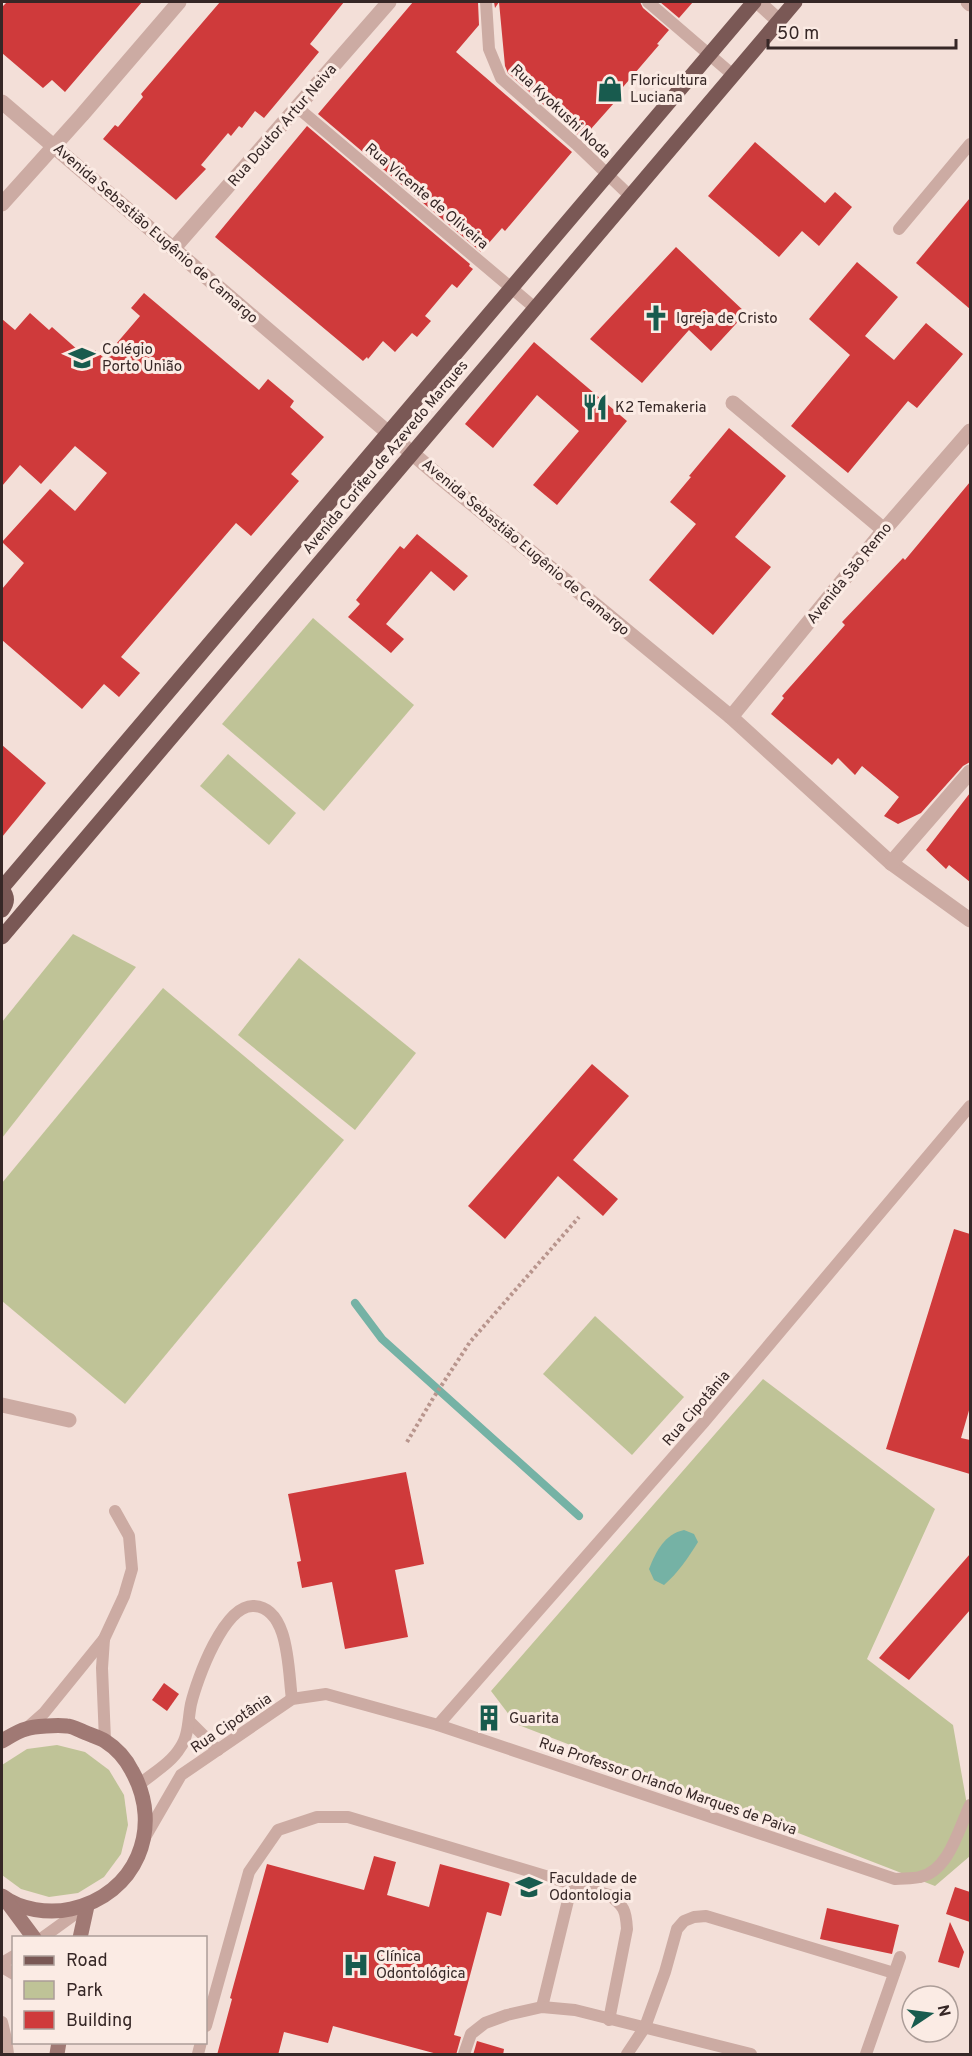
<svg xmlns="http://www.w3.org/2000/svg" width="972" height="2056" viewBox="0 0 972 2056" font-family="Overpass,sans-serif">
  <style>
    .green { fill: #bfc397 }
    .water { fill: #75b2a5 }
    .lines { fill: none; stroke-linecap: round; stroke-linejoin: round }
    .stream { stroke: #75b2a5; stroke-width: 8 }
    .building { fill: #cf3a3b }
    .path { stroke: #b8958d; stroke-width: 4; stroke-dasharray: 3 3; stroke-linecap: butt }
    .lane { stroke: #ccaba3; stroke-width: 12 }
    .street { stroke: #ccaba3; stroke-width: 15 }
    .secondary { stroke: #a07974; stroke-width: 15 }
    .primary { stroke: #7a5855; stroke-width: 15 }
    .labels { text-anchor: middle; stroke-width: 6; stroke-linejoin: round; paint-order: stroke }
    .poi-label { font-size: 15px; fill: #362726; stroke: #fbebe4; text-anchor: start }
    .street-label { font-size: 15px; fill: #362726; stroke: #fbebe4 }
  </style>
  <rect width="100%" height="100%" fill="#f3dfd8"/>
  <!-- green -->
  <g class="green">
    <path d="M313 618 414 705 324 811 222 724Z"/>
    <path d="M228 754 296 813 269 845 200 786Z"/>
    <path d="M73 934 136 967 2 1138V1022Z"/>
    <path d="M299 958 416 1053 355 1130 238 1035Z"/>
    <path d="M163 988 344 1140 125 1404 2 1301V1183Z"/>
    <path d="M595 1316 684 1397 632 1455 543 1374Z"/>
    <path d="M763 1379 935 1509 867 1659 953 1725 970 1822V1856L935 1886 516 1724 491 1691Z"/>
    <path d="M57 1745 85 1752 109 1770 124 1795 128 1825 121 1854 104 1877 78 1893 49 1897 21 1889 2 1875V1765L27 1749Z"/>
  </g>
  <!-- water -->
  <path class="water" d="M684 1530 694 1534 698 1542C688 1558 678 1573 664 1585L654 1580 649 1569C656 1551 665 1534 684 1530Z"/>
  <g class="lines">
    <!-- stream -->
    <path class="stream" d="M355 1303 382 1339 579 1516"/>
  </g>
  <!-- building -->
  <g class="building">
    <path d="M7 2H142L65 92 52 80 43 88 2 53V7Z"/>
    <path d="M220 2H344L310 44 319 52 295 81 264 118 255 111 242 128 239 126 231 136 228 133 201 165 206 169 176 200 103 139 115 125 118 127 143 97 141 94Z"/>
    <path d="M413 2H478L479 25 456 52 572 152 505 231 502 228 481 252 318 114Z"/>
    <path d="M494 2H640L643 8 669 30 657 44 659 45 611 101 614 103 582 139 508 73 505 66 499 2 495 8Z"/>
    <path d="M660 2H693L679 18Z"/>
    <path d="M307 126 470 264 469 266 473 269 457 288 452 284 425 316 431 321 417 337 412 333 395 352 383 341 368 359 367 357 363 361 215 237Z"/>
    <path d="M755 142 825 203 835 192 852 207 819 246 802 231 779 257 708 196Z"/>
    <path d="M970 198V309L916 263Z"/>
    <path d="M676 247 746 313 711 351 689 330 642 383 590 339Z"/>
    <path d="M857 262 898 297 865 336 894 360 926 323 963 354 917 408 908 401 848 473 791 426 850 355 809 319Z"/>
    <path d="M144 293 259 390 268 379 294 401 290 407 324 437 291 474 299 481 251 536 236 523 121 657 140 673 119 697 104 684 82 709 2 640V589L24 563 2 542 50 489 75 511 107 473 75 446 41 484 20 465 2 486V319L15 330 30 313 49 330 52 327 88 359 95 350 104 358 140 316 131 308Z"/>
    <path d="M534 342 627 421 557 505 533 485 579 431 537 395 493 448 465 424Z"/>
    <path d="M729 428 786 476 735 537 771 567 713 635 649 580 696 524 670 502 691 477 689 476Z"/>
    <path d="M970 482V762L963 766 921 813 898 824 884 816 899 797 862 766 855 775 838 758 832 765 771 714 784 698 782 696 845 625 842 622 903 558 905 560Z"/>
    <path d="M417 534 468 576 454 591 431 571 386 624 404 639 391 653 348 617 360 604 356 600 400 546 404 549Z"/>
    <path d="M2 745 46 783 2 837Z"/>
    <path d="M970 793V882L949 865 946 869 926 850Z"/>
    <path d="M592 1064 629 1096 573 1160 618 1199 603 1216 558 1176 505 1239 468 1206Z"/>
    <path d="M954 1229 970 1234V1407L961 1438 970 1440V1474L886 1449Z"/>
    <path d="M406 1472 424 1564 395 1570 408 1637 345 1649 332 1582 302 1588 297 1562 301 1561 288 1494Z"/>
    <path d="M970 1554V1610L909 1680 879 1658Z"/>
    <path d="M164 1683 179 1694 167 1711 152 1700Z"/>
    <path d="M374 1856 396 1862 387 1895 429 1907 440 1864 510 1883 501 1916 487 1912 454 2035 461 2037 456 2055H441L333 2026 328 2043 284 2032 278 2055H217L232 1999 230 1998 267 1864 364 1890Z"/>
    <path d="M955 1887 970 1892V1922L946 1914Z"/>
    <path d="M827 1908 899 1925 892 1954 820 1939Z"/>
    <path d="M950 1922 964 1952 959 1968 938 1962Z"/>
    <path d="M477 2041 504 2049 503 2055H473Z"/>
  </g>
  <g class="lines">
    <!-- path -->
    <path class="path" d="M407 1442 432 1400 470 1342 579 1217"/>
    <!-- lane -->
    <g class="lane">
      <path d="M486 2 489 49 501 78 576 144 630 196"/>
      <path d="M648 2 733 75"/>
      <path d="M298 108 535 308"/>
      <path d="M899 229 970 144"/>
      <path d="M104 1639 102 1668 105 1740"/>
      <path d="M189 1721 218 1750"/>
      <path d="M438 1725 704 1422 970 1106"/>
      <path d="M27 1728 44 1713 104 1639 124 1596 132 1569 129 1536 115 1511"/>
      <path d="M140 1784C153 1773 171 1763 180 1748 189 1736 188 1718 191 1704 197 1679 224 1604 254 1606 290 1608 288 1672 292 1699"/>
      <path d="M144 1839 181 1775 292 1699 326 1694 438 1725 895 1879C903 1878 912 1879 920 1877 949 1871 959 1828 970 1805"/>
      <path d="M42 1938 85 1907"/>
      <path d="M2 1963 14 1956"/>
      <path d="M2 1967 14 1974"/>
      <path d="M542 2007 572 1884"/>
      <path d="M2 2022 6 2039 8 2054"/>
      <path d="M206 2026 249 1872 278 1830 317 1817H348L609 1895C624 1906 626 1910 627 1929L609 2020"/>
      <path d="M198 2054 201 2042"/>
      <path d="M464 2054 471 2034 485 2023 507 2015 542 2007 575 2010 751 2054"/>
      <path d="M627 2054 645 2027 665 1972 677 1929 684 1921 694 1917 706 1916 894 1973"/>
      <path d="M866 2054 900 1957"/>
    </g>
    <!-- street -->
    <g class="street">
      <path d="M758 2 779 21"/>
      <path d="M968 2 970 4"/>
      <path d="M2 102 441 478 731 717 891 863 970 920"/>
      <path d="M2 204 82 115 179 2"/>
      <path d="M174 248 389 2"/>
      <path d="M733 403 884 530"/>
      <path d="M731 717 884 530 970 431"/>
      <path d="M891 863 970 772"/>
      <path d="M2 1405 69 1420"/>
    </g>
    <!-- secondary -->
    <g class="secondary">
      <path d="M2 1741C9 1737 18 1731 26 1729 34 1726 58 1725 67 1726 72 1726 79 1730 84 1732 90 1735 99 1737 105 1741 116 1748 126 1759 132 1771 164 1828 136 1895 71 1909 49 1914 20 1910 2 1896"/>
      <path d="M5 1899 34 1938"/>
      <path d="M80 1938 87 1906"/>
      <path d="M57 2054 59 2042"/>
    </g>
    <!-- primary -->
    <g class="primary">
      <path d="M2 888 754 2"/>
      <path d="M2 889C8 897 8 902 2 910"/>
      <path d="M2 937 795 2"/>
    </g>
  </g>
  <!-- icons -->
  <defs>
    <g id="shop-bare" transform="scale(2.07)"><path d="M-5-2.5h2.3a2.7 3.5 0 0 1 5.4 0H5L5.5 6h-11ZM-1.5-2.5h3a1.5 2.3 0 0 0-3 0Z" fill="#185b4e" stroke="#fbebe4" stroke-width="2.5" paint-order="stroke"/></g>
    <g id="church-bare" transform="scale(2.07)"><path d="M-1.2-6h2.4v3.5h3.3v2.4h-3.3V6h-2.4V-.1h-3.3v-2.4h3.3Z" fill="#185b4e" stroke="#fbebe4" stroke-width="2.5" paint-order="stroke"/></g>
    <g id="school-bare" transform="scale(2.07)"><path d="M0-5L7-2L0 1L-7-2ZM-4 1L0 2.5L4 1V4Q0 6-4 4Z" fill="#185b4e" stroke="#fbebe4" stroke-width="2.5" paint-order="stroke"/></g>
    <g id="restaurant-bare" transform="scale(2.07)"><path d="M-5-6h1v4h1v-4h1v4h1v-4h1v5L-1.5 .5V6h-2V.5L-5-1ZM5-6V6H3V1.5H1.5Q1.5-4 5-6Z" fill="#185b4e" stroke="#fbebe4" stroke-width="2.5" paint-order="stroke"/></g>
    <g id="building-bare" transform="scale(2.07)"><path d="M-4-6H4V6H1V3H-1V6H-4ZM-2.5-4.3h1.7v1.8h-1.7ZM.8-4.3h1.7v1.8H.8ZM-2.5-1h1.7V.8h-1.7ZM.8-1h1.7V.8H.8Z" fill="#185b4e" stroke="#fbebe4" stroke-width="2.5" paint-order="stroke"/></g>
    <g id="university-bare" transform="scale(2.07)"><path d="M0-5L7-2L0 1L-7-2ZM-4 1L0 2.5L4 1V4Q0 6-4 4Z" fill="#185b4e" stroke="#fbebe4" stroke-width="2.5" paint-order="stroke"/></g>
    <g id="hospital-bare" transform="scale(2.07)"><path d="M-5-5h3v3.5h4V-5h3V5h-3V1.5h-4V5h-3Z" fill="#185b4e" stroke="#fbebe4" stroke-width="2.5" paint-order="stroke"/></g>
  </defs>
  <g fill-rule="evenodd">
    <use href="#shop-bare" x="610" y="89"/>
    <use href="#church-bare" x="656" y="318"/>
    <use href="#school-bare" x="82" y="358"/>
    <use href="#restaurant-bare" x="595" y="407"/>
    <use href="#building-bare" x="489" y="1718"/>
    <use href="#university-bare" x="529" y="1887"/>
    <use href="#hospital-bare" x="356" y="1965"/>
  </g>
  <g class="labels">
    <!-- poi labels -->
    <g class="poi-label">
      <text x="630" y="85">Floricultura<tspan x="630" dy="17">Luciana</tspan></text>
      <text x="676" y="323">Igreja de Cristo</text>
      <text x="102" y="354">Colégio<tspan x="102" dy="17">Porto União</tspan></text>
      <text x="615" y="412">K2 Temakeria</text>
      <text x="509" y="1723">Guarita</text>
      <text x="549" y="1883">Faculdade de<tspan x="549" dy="17">Odontologia</tspan></text>
      <text x="376" y="1961">Clínica<tspan x="376" dy="17">Odontológica</tspan></text>
    </g>
    <!-- street labels -->
    <g class="street-label">
      <text transform="translate(561 111) rotate(43)" y="5">Rua Kyokushi Noda</text>
      <text transform="translate(282 125) rotate(-49)" y="5">Rua Doutor Artur Neiva</text>
      <text transform="translate(427 196) rotate(40)" y="5">Rua Vicente de Oliveira</text>
      <text transform="translate(156 233) rotate(41)" y="5">Avenida Sebastião Eugênio de Camargo</text>
      <text transform="translate(385 457) rotate(-50)" y="5">Avenida Corifeu de Azevedo Marques</text>
      <text transform="translate(526 547) rotate(40)" y="5">Avenida Sebastião Eugênio de Camargo</text>
      <text transform="translate(849 573) rotate(-51)" y="5">Avenida São Remo</text>
      <text transform="translate(696 1408) rotate(-49)" y="5">Rua Cipotânia</text>
      <text transform="translate(231 1723) rotate(-34)" y="5">Rua Cipotânia</text>
      <text transform="translate(668 1786) rotate(19)" y="5">Rua Professor Orlando Marques de Paiva</text>
    </g>
  </g>
  <!-- border -->
  <rect width="972" height="2056" fill="none" stroke="#362726" stroke-width="6"/>
  <!-- legend -->
  <rect x="12" y="1936" width="195" height="108" fill="#fbebe4" stroke="#ac9d98" stroke-width="1.5"/>
  <rect x="24" y="1956" width="30" height="9" fill="#7a5855" stroke="#ac9d98" stroke-width="1.5"/>
  <text x="66" y="1966" font-size="18" fill="#362726">Road</text>
  <rect x="24" y="1981" width="30" height="18" fill="#bfc397" stroke="#ac9d98" stroke-width="1.5"/>
  <text x="66" y="1996" font-size="18" fill="#362726">Park</text>
  <rect x="24" y="2011" width="30" height="18" fill="#cf3a3b" stroke="#ac9d98" stroke-width="1.5"/>
  <text x="66" y="2026" font-size="18" fill="#362726">Building</text>
  <!-- north arrow -->
  <g transform="translate(930 2014) rotate(77)"><circle r="28" fill="#fbebe4" stroke="#ac9d98" stroke-width="1.5"/>
  <path d="M0-4.5L10 22L0 15L-10 22Z" fill="#185b4e"/>
  <text y="-9" font-size="16" font-weight="bold" text-anchor="middle" fill="#362726">N</text>
  </g>
  <!-- scale -->
  <path d="M768 39v9h188v-9" fill="none" stroke="#362726" stroke-width="3"/>
  <text x="777" y="39" font-size="18" fill="#362726" stroke="#fbebe4" stroke-width="4.5" paint-order="stroke">50 m</text>
</svg>
